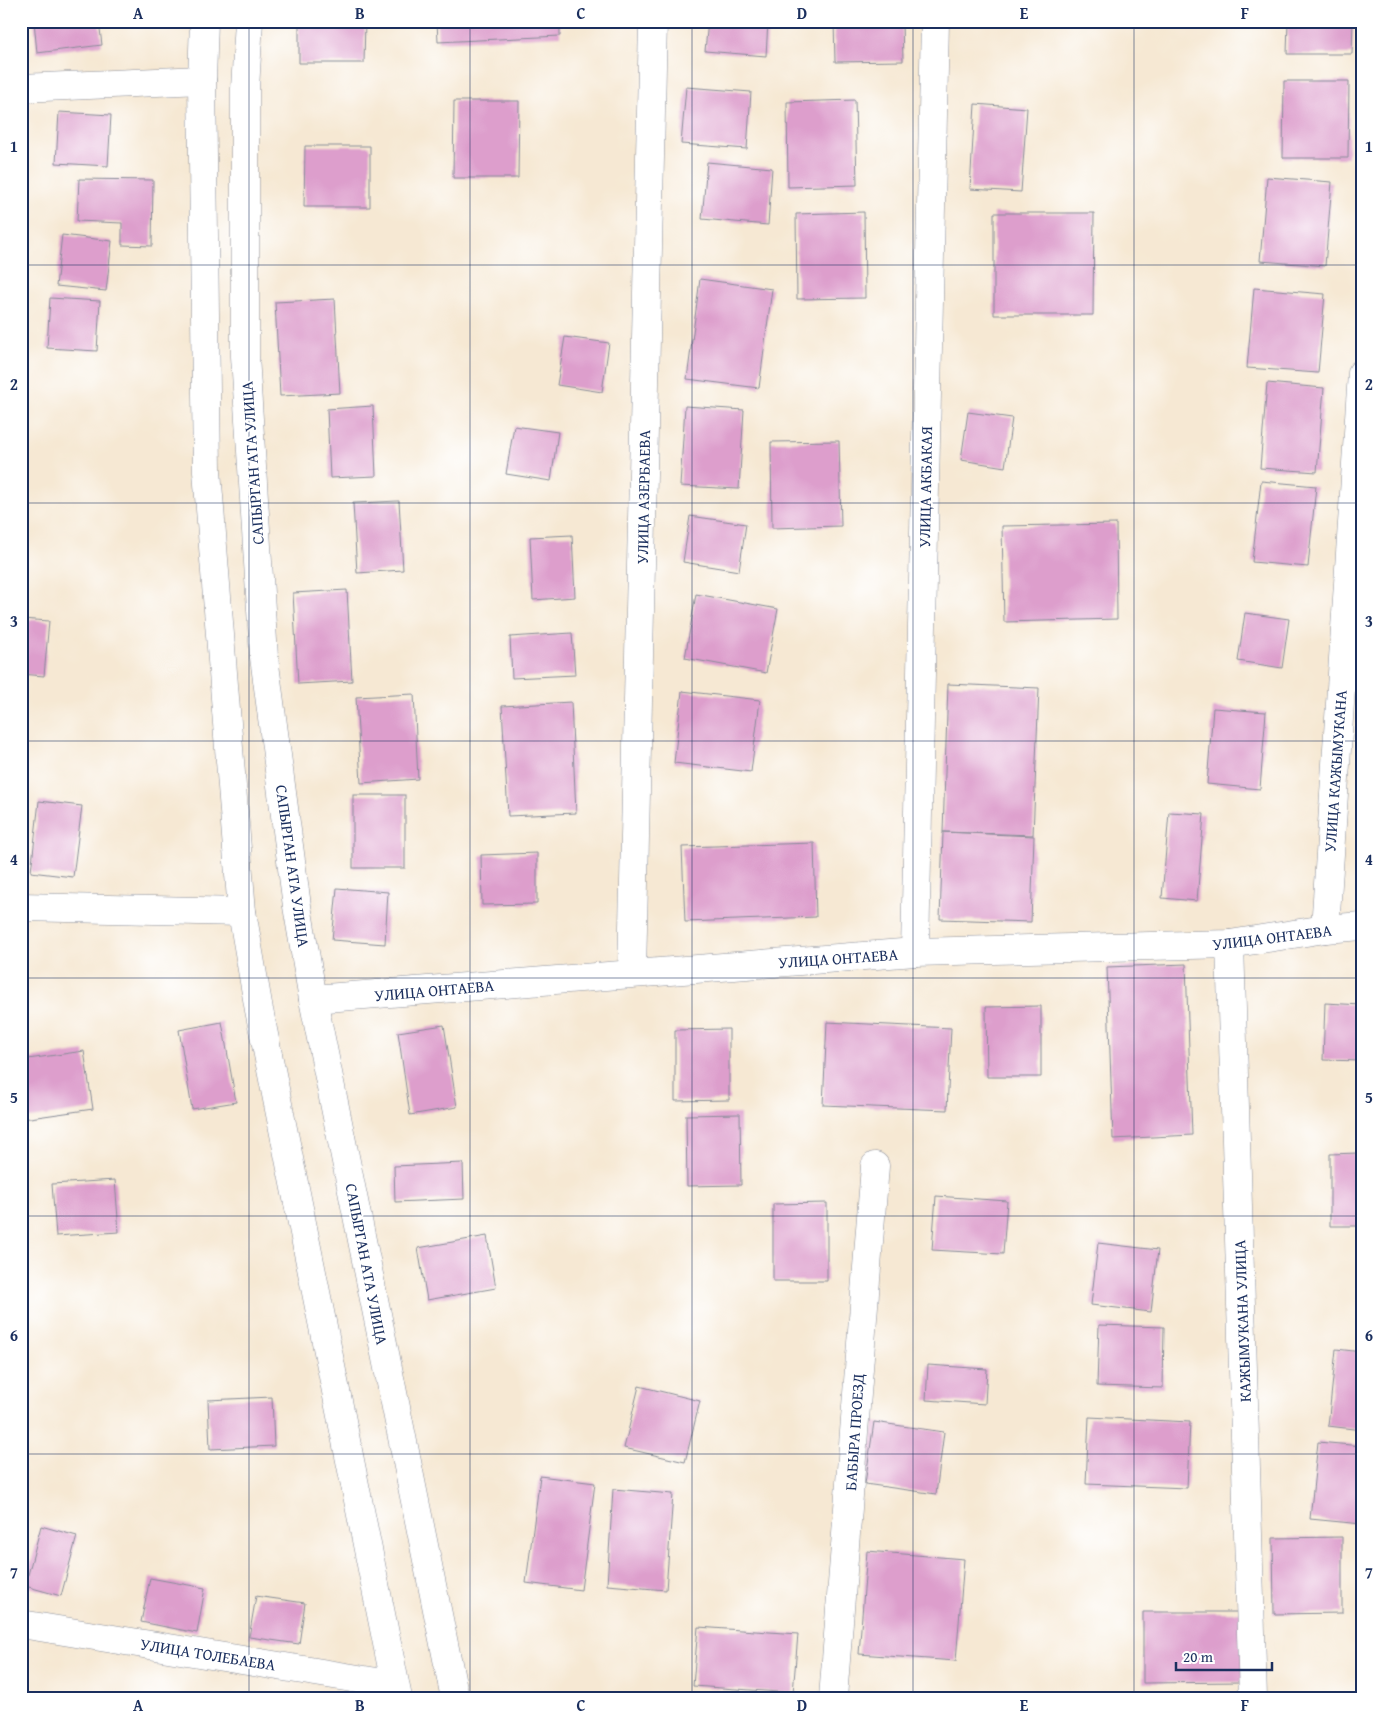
<svg xmlns="http://www.w3.org/2000/svg" width="1383" height="1719" viewBox="0 0 1383 1719" font-family="'Gentium Book Plus',serif">
  <style>
    .building { fill: #dd9ecc }
    .lines { fill: none; stroke-linecap: round; stroke-linejoin: round }
    .minor-casing { stroke: #888c98; stroke-width: 29 }
    .major-casing { stroke: #888c98; stroke-width: 29 }
    .minor { stroke: #fff; stroke-width: 28 }
    .major { stroke: #fff; stroke-width: 28 }
    .grid { fill: none; stroke: #1b2f5e; stroke-width: 1; stroke-opacity: 0.55 }
    .labels { text-anchor: middle; stroke-width: 4; stroke-linejoin: round; paint-order: stroke }
    .street-label { font-size: 16px; fill: #1b2f5e; stroke: #fff }
    .neatline { fill: none; stroke: #1b2f5e; stroke-width: 2 }
    .grid-label { font-size: 16px; text-anchor: middle; font-weight: bold; fill: #1b2f5e }
  </style>
  <rect width="100%" height="100%" fill="#fff"/>
  <filter id="ink" filterUnits="userSpaceOnUse"><feTurbulence type="fractalNoise" baseFrequency=".02" numOctaves="2"/><feDisplacementMap in="SourceGraphic" scale="10" xChannelSelector="R" yChannelSelector="G"/><feConvolveMatrix kernelMatrix="1 2 1 2 8 2 1 2 1" color-interpolation-filters="sRGB"/></filter>
  <filter id="wash" filterUnits="userSpaceOnUse"><feTurbulence type="fractalNoise" baseFrequency=".0096" numOctaves="4" result="noise"/><feDisplacementMap in="SourceGraphic" scale="20" xChannelSelector="R" yChannelSelector="G"/><feGaussianBlur stdDeviation="1.12" result="paint"/><feColorMatrix in="noise" values="0 0 0 0 0 0 0 0 0 0 0 0 0 0 0 0 0 1.4 0 .05"/><feComposite in="paint" operator="in"/></filter>
  <g filter="url(#wash)">
    <rect width="100%" height="100%" fill="#f6e8d3"/>
    <g id="blocks">
      <!-- building -->
      <g class="building">
        <path d="M34 21H99L102 45 37 53Z"/>
        <path d="M299 21H365L364 63H299Z"/>
        <path d="M437 21H560V36L438 42Z"/>
        <path d="M708 21H768L766 56 705 51Z"/>
        <path d="M834 21H902L903 61 835 62Z"/>
        <path d="M1288 21H1353L1352 54H1287Z"/>
        <path d="M1284 81H1349L1348 158H1283Z"/>
        <path d="M686 87 751 92 747 149 681 144Z"/>
        <path d="M855 100 857 185 788 187 787 102Z"/>
        <path d="M454 101H519L518 178H453Z"/>
        <path d="M975 104 1027 108 1021 192 970 189Z"/>
        <path d="M59 112 111 115 108 166 56 163Z"/>
        <path d="M305 146H370V207H304Z"/>
        <path d="M707 162 772 168 768 225 702 219Z"/>
        <path d="M1267 177 1332 182 1325 266 1260 261Z"/>
        <path d="M79 179 153 180 152 246 122 245V223L77 221Z"/>
        <path d="M864 212 865 298 797 299 796 214Z"/>
        <path d="M994 213H1094L1093 315H994Z"/>
        <path d="M62 235 112 241 106 291 56 286Z"/>
        <path d="M700 279 772 289 759 388 687 379Z"/>
        <path d="M1254 288 1325 294 1318 373 1247 368Z"/>
        <path d="M50 298 100 301 97 351 47 348Z"/>
        <path d="M335 299 340 393 280 396 275 302Z"/>
        <path d="M565 337 609 343 602 392 557 385Z"/>
        <path d="M1267 383 1324 388 1317 472 1260 468Z"/>
        <path d="M373 406 376 476 330 478 327 409Z"/>
        <path d="M685 406 744 410 739 489 680 486Z"/>
        <path d="M968 412 1012 418 1005 467 961 460Z"/>
        <path d="M514 426 558 432 551 481 506 474Z"/>
        <path d="M839 441 841 526 772 528 771 442Z"/>
        <path d="M1261 481 1316 486 1308 567 1252 562Z"/>
        <path d="M399 501 403 570 357 573 353 503Z"/>
        <path d="M690 516 746 524 739 571 683 562Z"/>
        <path d="M1116 524 1117 619 1004 622 1002 526Z"/>
        <path d="M572 535 575 597 533 600 530 537Z"/>
        <path d="M347 590 352 681 298 684 293 593Z"/>
        <path d="M696 594 778 609 766 673 685 658Z"/>
        <path d="M1245 613 1289 619 1282 668 1238 661Z"/>
        <path d="M21 619 49 621 44 676 21 674Z"/>
        <path d="M572 633 575 675 512 678 510 637Z"/>
        <path d="M948 684 1039 688 1033 835 943 832Z"/>
        <path d="M682 691 760 700 751 772 674 763Z"/>
        <path d="M414 694 418 779 361 783 356 697Z"/>
        <path d="M571 702 576 813 508 816 502 706Z"/>
        <path d="M1213 708 1266 712 1260 789 1207 784Z"/>
        <rect x="353" y="795" width="52" height="73"/>
        <path d="M39 801 82 806 73 877 31 872Z"/>
        <path d="M1169 812 1204 814 1197 901 1162 898Z"/>
        <path d="M943 832 1034 836 1031 922 940 919Z"/>
        <path d="M814 843 816 917 685 922 682 847Z"/>
        <path d="M537 853V904L482 905 481 855Z"/>
        <path d="M337 888 388 892 385 944 332 940Z"/>
        <path d="M1186 964 1192 1135 1113 1139 1107 967Z"/>
        <path d="M1325 1003 1362 1005V1061L1323 1060Z"/>
        <path d="M1041 1006V1077H987L986 1007Z"/>
        <path d="M222 1022 236 1102 192 1109 179 1030Z"/>
        <path d="M827 1022 951 1028 947 1110 823 1105Z"/>
        <path d="M444 1025 457 1107 410 1115 398 1032Z"/>
        <path d="M729 1029V1100L675 1101V1030Z"/>
        <path d="M84 1051 93 1109 23 1119 21 1108V1060Z"/>
        <path d="M740 1114 741 1185 687 1186 686 1115Z"/>
        <path d="M1358 1153 1359 1226H1330V1154Z"/>
        <path d="M463 1163 464 1199 395 1202 394 1166Z"/>
        <path d="M115 1180 119 1232 56 1236 52 1184Z"/>
        <path d="M936 1196 1007 1201 1003 1254 932 1250Z"/>
        <path d="M827 1203V1281H773V1204Z"/>
        <path d="M487 1236 496 1288 427 1300 418 1248Z"/>
        <path d="M1098 1243 1158 1250 1151 1312 1091 1305Z"/>
        <path d="M1099 1325 1164 1327 1163 1388 1097 1386Z"/>
        <path d="M1336 1349 1362 1352V1430L1328 1426Z"/>
        <path d="M928 1365 987 1369 985 1404 926 1400Z"/>
        <path d="M639 1386 700 1401 685 1462 624 1448Z"/>
        <path d="M272 1397 274 1446 210 1449 208 1400Z"/>
        <path d="M1089 1417 1190 1422 1187 1488 1086 1484Z"/>
        <path d="M874 1422 944 1432 936 1494 865 1484Z"/>
        <path d="M1318 1442 1362 1446V1524L1310 1519Z"/>
        <path d="M540 1476 595 1483 581 1590 526 1583Z"/>
        <path d="M613 1489 673 1494 666 1590 607 1585Z"/>
        <path d="M41 1526 77 1536 61 1596 25 1586Z"/>
        <path d="M1342 1537V1613L1274 1614 1273 1538Z"/>
        <path d="M867 1551 964 1559 956 1661 859 1654Z"/>
        <path d="M150 1578 205 1588 197 1633 141 1622Z"/>
        <path d="M256 1596 305 1603 299 1644 249 1637Z"/>
        <path d="M1143 1612H1244V1682L1143 1683Z"/>
        <path d="M698 1627 798 1634 793 1693 693 1686Z"/>
      </g>
    </g>
  </g>
  <g filter="url(#ink)">
    <use href="#blocks" fill-opacity="0" stroke="#888c98" stroke-width="1"/>
    <g class="lines">
      <!-- minor casing -->
      <g class="minor-casing">
        <g id="minor">
          <path d="M21 88 202 80"/>
          <path d="M21 907 242 912"/>
          <path d="M1325 929 1362 373"/>
          <path d="M1230 944 1253 1698"/>
          <path d="M915 952 935 21"/>
          <path d="M632 973 653 21"/>
          <path d="M313 999 915 952 1230 944 1325 929 1362 926"/>
          <path d="M21 1624 395 1685"/>
          <path d="M833 1698 875 1166"/>
        </g>
      </g>
      <!-- major casing -->
      <g class="major-casing">
        <g id="major">
          <path d="M204 21 202 80 207 471 242 912 259 1010 398 1698"/>
          <path d="M249 21 245 89V356L264 657 297 906 313 999 455 1698"/>
        </g>
      </g>
      <!-- minor -->
      <use href="#minor" class="minor"/>
      <!-- major -->
      <use href="#major" class="major"/>
    </g>
  </g>
  <!-- grid -->
  <path class="grid" d="M249 21V1698M470 21V1698M692 21V1698M913 21V1698M1134 21V1698M21 265H1362M21 503H1362M21 741H1362M21 978H1362M21 1216H1362M21 1454H1362"/>
  <g class="labels">
    <!-- street labels -->
    <g class="street-label">
      <text transform="translate(252 463) rotate(-94)" y="6">САПЫРГАН АТА УЛИЦА</text>
      <text transform="translate(925 487) rotate(-89)" y="6">УЛИЦА АКБАКАЯ</text>
      <text transform="translate(643 497) rotate(-89)" y="6">УЛИЦА АЗЕРБАЕВА</text>
      <text transform="translate(1335 771) rotate(-86)" y="6">УЛИЦА КАЖЫМУКАНА</text>
      <text transform="translate(293 866) rotate(82)" y="6">САПЫРГАН АТА УЛИЦА</text>
      <text transform="translate(1272 937) rotate(-7)" y="6">УЛИЦА ОНТАЕВА</text>
      <text transform="translate(838 958) rotate(-4)" y="6">УЛИЦА ОНТАЕВА</text>
      <text transform="translate(434 990) rotate(-5)" y="6">УЛИЦА ОНТАЕВА</text>
      <text transform="translate(367 1264) rotate(79)" y="6">САПЫРГАН АТА УЛИЦА</text>
      <text transform="translate(1242 1321) rotate(-92)" y="6">КАЖЫМУКАНА УЛИЦА</text>
      <text transform="translate(854 1432) rotate(-86)" y="6">БАБЫРА ПРОЕЗД</text>
      <text transform="translate(208 1654) rotate(9)" y="6">УЛИЦА ТОЛЕБАЕВА</text>
    </g>
  </g>
  <!-- margin -->
  <rect width="1383" height="1719" fill="none" stroke="#fff" stroke-width="55"/>
  <!-- scale -->
  <path d="M1176 1662v8h96v-8" fill="none" stroke="#1b2f5e" stroke-width="2.5"/>
  <text x="1183" y="1662" font-size="15" fill="#1b2f5e" stroke="#ffffff" stroke-width="4" paint-order="stroke">20 m</text>
  <rect x="28" y="28" width="1328" height="1664" class="neatline"/>
  <g class="grid-label">
    <text x="138" y="19">A</text>
    <text x="360" y="19">B</text>
    <text x="581" y="19">C</text>
    <text x="802" y="19">D</text>
    <text x="1024" y="19">E</text>
    <text x="1245" y="19">F</text>
    <text x="14" y="152">1</text>
    <text x="1369" y="152">1</text>
    <text x="14" y="390">2</text>
    <text x="1369" y="390">2</text>
    <text x="14" y="627">3</text>
    <text x="1369" y="627">3</text>
    <text x="14" y="865">4</text>
    <text x="1369" y="865">4</text>
    <text x="14" y="1103">5</text>
    <text x="1369" y="1103">5</text>
    <text x="14" y="1341">6</text>
    <text x="1369" y="1341">6</text>
    <text x="14" y="1578">7</text>
    <text x="1369" y="1578">7</text>
    <text x="138" y="1711">A</text>
    <text x="360" y="1711">B</text>
    <text x="581" y="1711">C</text>
    <text x="802" y="1711">D</text>
    <text x="1024" y="1711">E</text>
    <text x="1245" y="1711">F</text>
  </g>
</svg>
